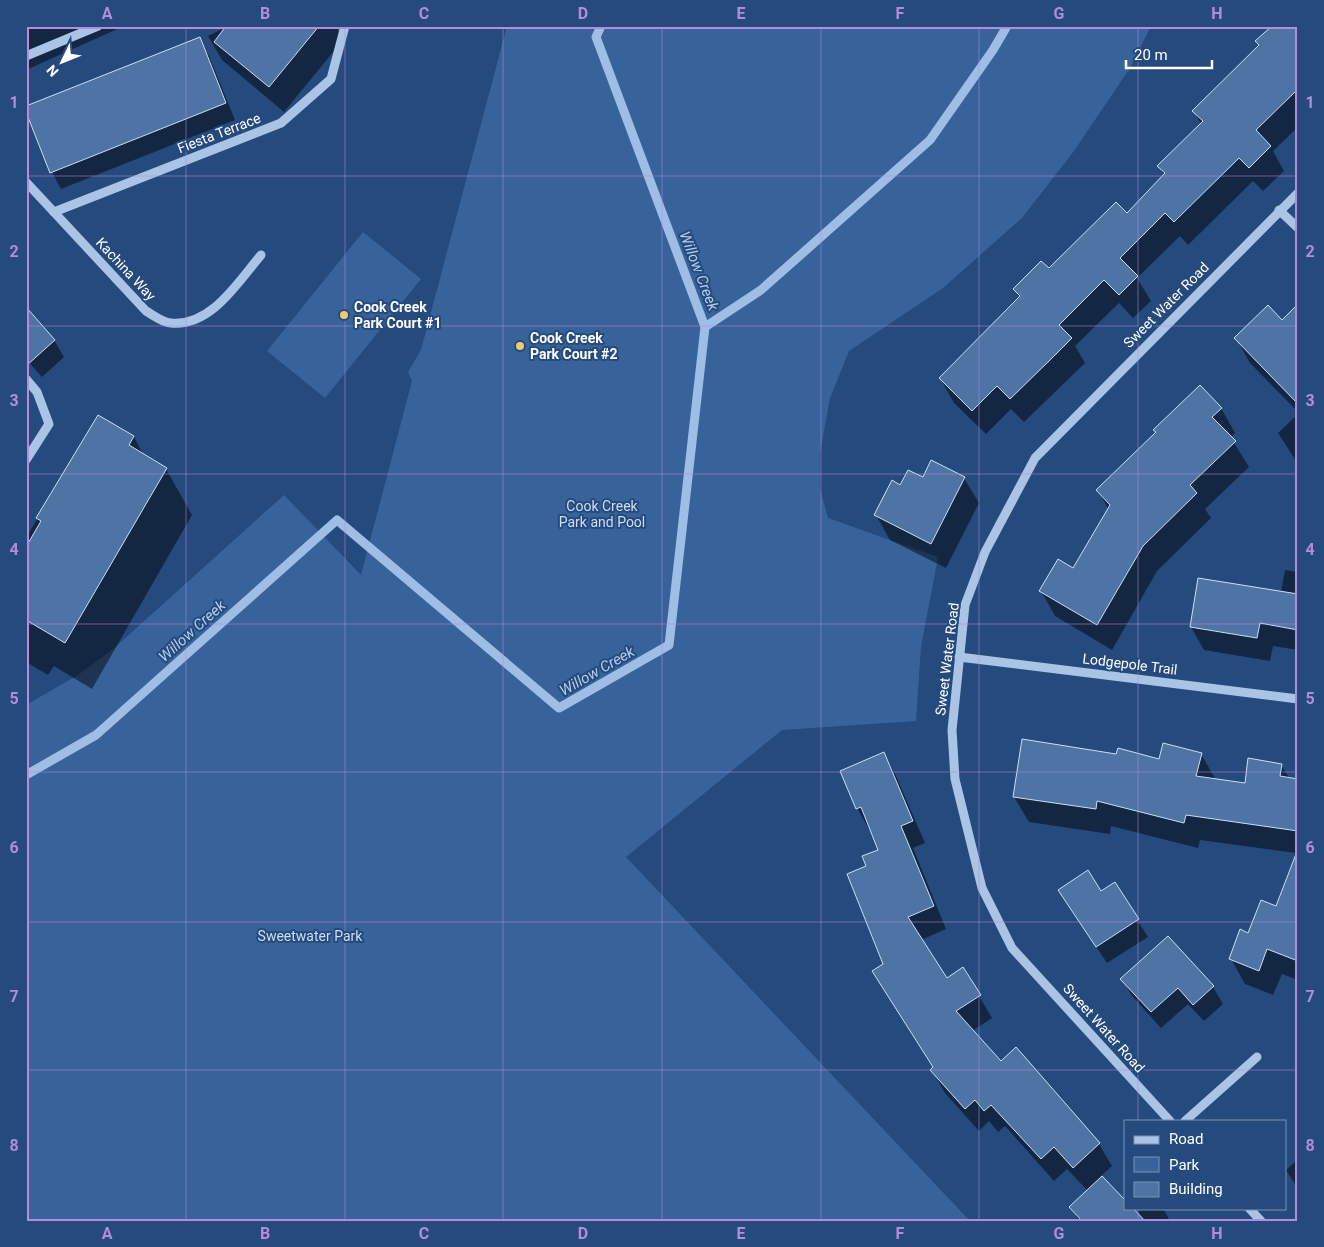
<svg xmlns="http://www.w3.org/2000/svg" width="1324" height="1247" viewBox="0 0 1324 1247" font-family="Roboto,sans-serif">
  <style>
    .green { fill: #38639a }
    .shadow { fill: #0007 }
    .lines { fill: none; stroke-linecap: round; stroke-linejoin: round }
    .stream { stroke: #9ebee6; stroke-width: 9 }
    .building { fill: #4d74a5; stroke: #ccdef4 }
    .minor { stroke: #a9c4e5; stroke-width: 9 }
    .grid { fill: none; stroke: #b68bdc; stroke-width: 1; stroke-opacity: 0.55 }
    .poi-dot { fill: #efcb6e; stroke: #254a7d; stroke-width: 2 }
    .labels { text-anchor: middle; stroke-width: 4; stroke-linejoin: round; paint-order: stroke }
    .street-label { font-size: 14px; fill: #fff; stroke: #254a7d }
    .poi-label { font-size: 14px; font-weight: bold; fill: #fff; stroke: #254a7d; text-anchor: start }
    .park-label { font-size: 14px; fill: #ccdef4; stroke: #254a7d }
    .water-label { font-size: 15px; font-style: italic; fill: #b4ceed; stroke: #254a7d }
    .neatline { fill: none; stroke: #b68bdc; stroke-width: 2 }
    .grid-label { font-size: 16px; text-anchor: middle; font-weight: bold; fill: #b68bdc }
  </style>
  <rect width="100%" height="100%" fill="#254a7d"/>
  <!-- green -->
  <g class="green">
    <path d="M507 26H1151L1130 68 1074 151 1022 218 943 288 849 351 830 398 820 453V489L828 518 938 557 921 647 916 721 782 730 626 857 970 1221H26V705L78 675 112 650 284 495 361 575 412 381 408 372 421 350Z"/>
    <path d="M363 232 421 279 325 398 267 351Z"/>
  </g>
  <!-- shadow -->
  <g class="shadow">
    <path d="M26 26H124L26 70Z"/>
    <path d="M228 26H336L343 40 284 112 222 60 208 36Z"/>
    <path d="M1298 26V127L1273 151 1284 171 1263 191 1253 181 1188 245 1180 236 1137 278 1151 301 1133 318 1119 303 1075 346 1085 363 1024 422 1011 409 986 434 954 403 940 378 1020 298 1014 289 1049 270 1127 215 1165 176 1159 166 1201 124 1194 111Z"/>
    <path d="M199 39 209 56 235 120 61 189 52 172Z"/>
    <path d="M1298 315V412L1250 363 1236 338Z"/>
    <path d="M54 340 64 357 42 377 26 359Z"/>
    <path d="M1221 408 1235 433 1231 438 1249 467 1205 509 1211 518 1157 571 1112 650 1055 616 1041 591 1074 570 1109 510 1098 491 1156 433 1155 430Z"/>
    <path d="M1298 414V464L1278 433Z"/>
    <path d="M98 416 134 437 144 456 166 469 192 515 92 689 54 666 48 675 26 662V538Z"/>
    <path d="M964 478 979 503 946 568 890 540 876 515 901 486 923 479Z"/>
    <path d="M1285 570 1298 572V650L1273 646 1270 661 1204 650 1191 627 1281 592Z"/>
    <path d="M884 753 896 776 925 843 913 848 946 929 921 940 946 979 963 969 992 1018 972 1031 1000 1062 1016 1049 1099 1144 1112 1166 1101 1176 1125 1202V1208H1163L1170 1221H1079L1071 1207 1088 1191 1067 1169 1054 1181 1005 1126 998 1132 989 1121 979 1131 945 1093 932 1070 934 1068 885 964 868 866 880 850 872 830 870 831 857 808Z"/>
    <path d="M1201 754 1216 780 1246 784 1281 765 1290 779 1298 781V857L1296 853 1200 840 1198 848 1111 826 1110 834 1029 822 1014 797 1160 761Z"/>
    <path d="M1114 884 1148 937 1107 963 1070 907Z"/>
    <path d="M1283 890 1298 895V980L1282 974 1273 995 1245 984 1231 959 1249 934 1276 908Z"/>
    <path d="M1168 938 1213 987 1223 1004 1204 1021 1188 1004 1161 1028 1132 996 1122 979Z"/>
    <path d="M1298 1159V1189L1286 1170Z"/>
  </g>
  <g class="lines">
    <!-- stream -->
    <g class="stream">
      <path d="M705 327 761 290 930 140 993 50 1007 26"/>
      <path d="M26 775 96 735 337 520 559 708 669 645 705 327 596 37 601 26"/>
    </g>
  </g>
  <!-- building -->
  <g class="building">
    <path d="M226 26H319L269 87 214 42Z"/>
    <path d="M1272 26H1298V89L1256 130 1271 146 1249 168 1239 158 1174 222 1165 213 1120 258 1138 276 1119 295 1104 280 1059 325 1072 338 1049 361 1010 399 997 386 972 411 939 378 1020 296 1013 289 1041 261 1049 268 1116 202 1127 213 1165 173 1157 166 1203 121 1192 111 1259 45 1255 41Z"/>
    <path d="M200 37 226 103 50 173 26 112V106Z"/>
    <path d="M1298 304V404L1234 338 1268 305 1282 320Z"/>
    <path d="M26 307 55 340 26 366Z"/>
    <path d="M1200 385 1222 408 1212 417 1236 441 1190 485 1197 493 1143 546 1097 625 1039 591 1058 559 1073 568 1110 505 1096 490 1156 432 1153 430Z"/>
    <path d="M98 415 134 436 129 445 167 468 65 643 26 620V547L41 521 36 518Z"/>
    <path d="M931 460 965 477 931 544 874 515 892 480 900 485 908 470 923 477Z"/>
    <path d="M1198 578 1298 594V630L1260 623 1257 638 1190 627Z"/>
    <path d="M1022 739 1116 754 1118 748 1159 759 1163 743 1202 753 1196 776 1245 783 1248 758 1282 764 1280 776 1298 779V831L1186 815 1184 823 1097 801 1096 809 1013 797Z"/>
    <path d="M884 752 913 821 901 826 934 906 908 917 947 978 963 967 981 995 956 1011 1001 1061 1016 1047 1100 1143 1073 1168 1054 1147 1041 1159 991 1105 984 1111 975 1100 965 1109 930 1070 933 1067 872 971 883 964 847 874 866 866 862 856 878 850 861 807 856 809 840 771Z"/>
    <path d="M1296 854 1298 961 1267 949 1259 971 1229 959 1240 929 1248 933 1261 900 1276 906Z"/>
    <path d="M1088 870 1101 891 1115 882 1139 919 1096 947 1058 890Z"/>
    <path d="M1168 936 1214 986 1193 1005 1178 988 1151 1012 1120 979Z"/>
    <path d="M1102 1176 1125 1200V1208H1133L1145 1221H1082L1069 1207Z"/>
  </g>
  <g class="lines">
    <!-- minor -->
    <g class="minor">
      <path d="M26 56 98 26"/>
      <path d="M26 182 146 311C153 315 163 323 171 323 211 327 238 282 261 255"/>
      <path d="M1279 210 1298 228"/>
      <path d="M54 212 281 123 331 79 345 26"/>
      <path d="M26 379 37 392 49 424 26 460"/>
      <path d="M959 657 1298 699"/>
      <path d="M1170 1121 1012 948 982 888 955 779 952 730 965 605 985 552 1035 458 1298 193"/>
      <path d="M1185 1121 1257 1057"/>
      <path d="M1249 1208 1261 1221"/>
    </g>
  </g>
  <!-- grid -->
  <path class="grid" d="M186 26V1221M345 26V1221M503 26V1221M662 26V1221M821 26V1221M979 26V1221M1138 26V1121M26 176H1298M26 326H1298M26 474H1298M26 624H1298M26 772H1298M26 922H1298M26 1070H1298M1138 1208V1221"/>
  <!-- markers -->
  <g class="poi-dot">
    <circle cx="344" cy="315" r="5"/>
    <circle cx="520" cy="346" r="5"/>
  </g>
  <g class="labels">
    <!-- street labels -->
    <g class="street-label">
      <text transform="translate(219 133) rotate(-21)" y="5">Fiesta Terrace</text>
      <text transform="translate(126 269) rotate(47)" y="5">Kachina Way</text>
      <text transform="translate(1166 305) rotate(-45)" y="5">Sweet Water Road</text>
      <text transform="translate(947 659) rotate(-83)" y="5">Sweet Water Road</text>
      <text transform="translate(1130 664) rotate(7)" y="5">Lodgepole Trail</text>
      <text transform="translate(1104 1028) rotate(48)" y="5">Sweet Water Road</text>
    </g>
    <!-- poi labels -->
    <g class="poi-label">
      <text x="354" y="312">Cook Creek<tspan x="354" dy="16">Park Court #1</tspan></text>
      <text x="530" y="343">Cook Creek<tspan x="530" dy="16">Park Court #2</tspan></text>
    </g>
    <!-- park labels -->
    <g class="park-label">
      <text x="602" y="511">Cook Creek<tspan x="602" dy="16">Park and Pool</tspan></text>
      <text x="310" y="941">Sweetwater Park</text>
    </g>
    <!-- water labels -->
    <g class="water-label">
      <text transform="translate(699 271) rotate(69)" y="5">Willow Creek</text>
      <text transform="translate(192 631) rotate(-42)" y="5">Willow Creek</text>
      <text transform="translate(597 671) rotate(-30)" y="5">Willow Creek</text>
    </g>
  </g>
  <!-- border -->
  <rect width="1324" height="1247" fill="none" stroke="#254a7d" stroke-width="55"/>
  <!-- legend -->
  <rect x="1124" y="1120" width="162" height="90" fill="#254a7d" stroke="#7c92b1"/>
  <rect x="1134" y="1136" width="25" height="8" fill="#a9c4e5" stroke="#7c92b1"/>
  <text x="1169" y="1144" font-size="15" fill="#ffffff">Road</text>
  <rect x="1134" y="1157" width="25" height="15" fill="#38639a" stroke="#7c92b1"/>
  <text x="1169" y="1170" font-size="15" fill="#ffffff">Park</text>
  <rect x="1134" y="1182" width="25" height="15" fill="#4d74a5" stroke="#7c92b1"/>
  <text x="1169" y="1194" font-size="15" fill="#ffffff">Building</text>
  <!-- north arrow -->
  <g transform="translate(62 62) rotate(227)" stroke="#254a7d" stroke-width="4" paint-order="stroke">
  <path d="M0-4L9 19L0 12L-9 19Z" fill="#ffffff"/>
  <text y="-8" font-size="14" font-weight="bold" text-anchor="middle" fill="#ffffff">N</text>
  </g>
  <!-- scale -->
  <path d="M1126 60v8h86v-8" fill="none" stroke="#ffffff" stroke-width="2.5"/>
  <text x="1134" y="60" font-size="15" fill="#ffffff" stroke="#254a7d" stroke-width="4" paint-order="stroke">20 m</text>
  <rect x="28" y="28" width="1268" height="1192" class="neatline"/>
  <g class="grid-label">
    <text x="107" y="19">A</text>
    <text x="265" y="19">B</text>
    <text x="424" y="19">C</text>
    <text x="583" y="19">D</text>
    <text x="741" y="19">E</text>
    <text x="900" y="19">F</text>
    <text x="1059" y="19">G</text>
    <text x="1217" y="19">H</text>
    <text x="14" y="108">1</text>
    <text x="1310" y="108">1</text>
    <text x="14" y="257">2</text>
    <text x="1310" y="257">2</text>
    <text x="14" y="406">3</text>
    <text x="1310" y="406">3</text>
    <text x="14" y="555">4</text>
    <text x="1310" y="555">4</text>
    <text x="14" y="704">5</text>
    <text x="1310" y="704">5</text>
    <text x="14" y="853">6</text>
    <text x="1310" y="853">6</text>
    <text x="14" y="1002">7</text>
    <text x="1310" y="1002">7</text>
    <text x="14" y="1151">8</text>
    <text x="1310" y="1151">8</text>
    <text x="107" y="1239">A</text>
    <text x="265" y="1239">B</text>
    <text x="424" y="1239">C</text>
    <text x="583" y="1239">D</text>
    <text x="741" y="1239">E</text>
    <text x="900" y="1239">F</text>
    <text x="1059" y="1239">G</text>
    <text x="1217" y="1239">H</text>
  </g>
</svg>
